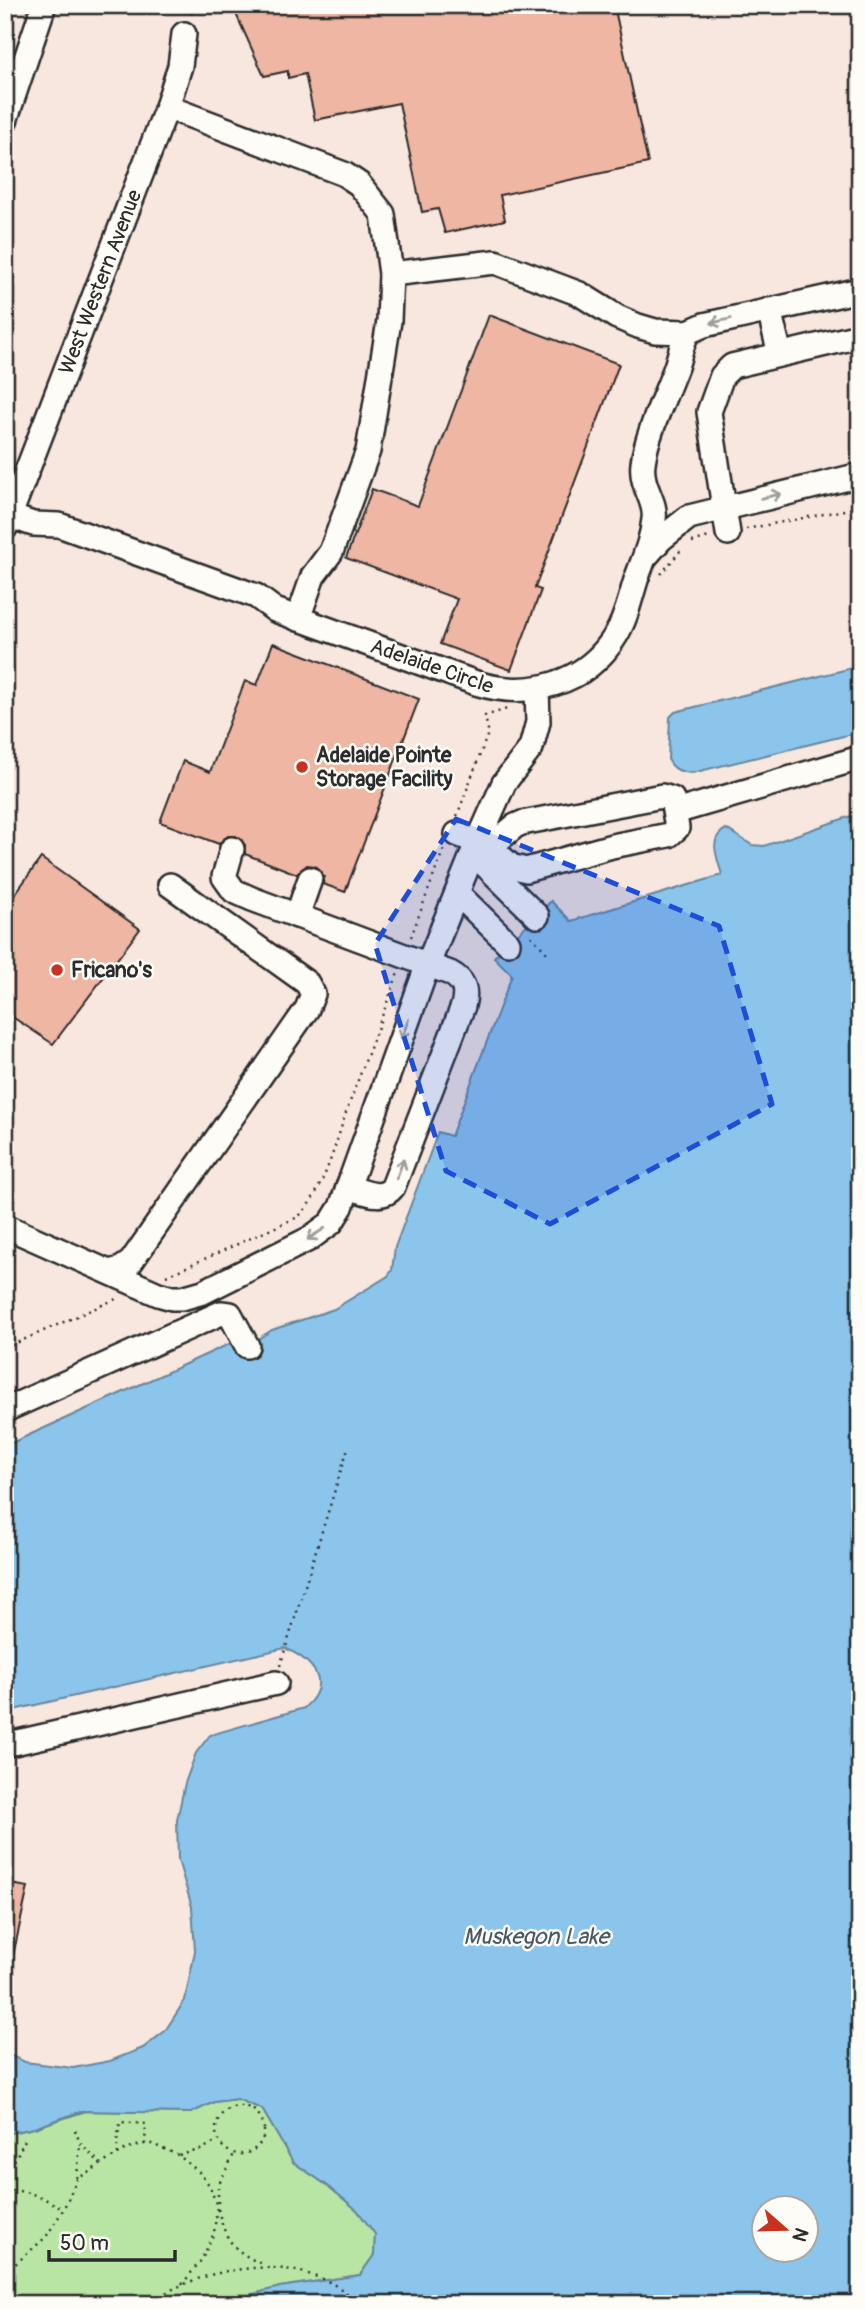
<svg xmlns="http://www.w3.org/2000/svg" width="865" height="2309" viewBox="0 0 865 2309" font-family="Pangolin,sans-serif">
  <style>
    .green { fill: #b8e5a4; stroke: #728868; stroke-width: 2 }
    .water { fill: #8cc5eb; stroke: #65879e; stroke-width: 2; fill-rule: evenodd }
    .building { fill: #eeb6a3; stroke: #2b2b2b; stroke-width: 2 }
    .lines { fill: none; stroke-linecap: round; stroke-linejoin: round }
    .minor-casing { stroke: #2b2b2b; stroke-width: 28 }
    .path { stroke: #2b2b2b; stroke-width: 2.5; stroke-dasharray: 2 5; stroke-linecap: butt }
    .minor { stroke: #fdfcf7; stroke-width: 23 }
    .oneway { stroke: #9e9e9b }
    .marked { fill: #1d4ed8; fill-opacity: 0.2; stroke: #1d4ed8; stroke-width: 5; stroke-dasharray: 14 9; stroke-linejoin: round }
    .poi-dot { fill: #c8321e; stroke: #fdfcf7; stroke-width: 2.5 }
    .labels { text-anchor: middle; stroke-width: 5; stroke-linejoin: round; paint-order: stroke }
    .street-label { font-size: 21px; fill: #2b2b2b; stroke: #fdfcf7 }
    .poi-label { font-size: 21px; font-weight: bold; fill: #2b2b2b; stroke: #fdfcf7; text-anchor: start }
    .water-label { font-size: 23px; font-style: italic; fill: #485965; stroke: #fdfcf7 }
  </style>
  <rect width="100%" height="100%" fill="#f8e7de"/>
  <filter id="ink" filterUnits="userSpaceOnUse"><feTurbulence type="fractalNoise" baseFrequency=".0143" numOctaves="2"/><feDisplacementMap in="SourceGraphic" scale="14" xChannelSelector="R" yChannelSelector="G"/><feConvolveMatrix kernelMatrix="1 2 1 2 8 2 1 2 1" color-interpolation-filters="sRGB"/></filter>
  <g filter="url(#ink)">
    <!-- green -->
    <path class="green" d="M237 2099 262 2109 293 2162 328 2186 357 2210 375 2234 374 2255 360 2275 280 2287 216 2304H5V2134L34 2128 86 2111 191 2113 214 2102Z"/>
    <!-- water -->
    <g class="water">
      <path d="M860 666V732L692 773C681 772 673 770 668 759L670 717 675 712Z"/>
      <path d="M860 813V2304H216L280 2287 360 2275 374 2255 375 2234 357 2210 328 2186 293 2162 262 2109 237 2099 214 2102 191 2113 82 2111 34 2128 5 2134V2053L25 2062 73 2068 110 2061 143 2048 165 2031 185 2000 195 1951 192 1907 178 1860 177 1820 185 1783 196 1753 210 1735 304 1708C333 1683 313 1661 285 1648L5 1712V1446L238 1340 247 1346 272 1330 334 1309 388 1276 392 1270 395 1247 438 1132 451 1136 512 975 494 957 551 901 571 921 722 875C718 859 707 839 726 829L752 845 764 846ZM764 2208H806V2250H764Z"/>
    </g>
    <!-- building -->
    <g class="building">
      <path d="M232 5H614L648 163 500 195 505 220 445 233 438 209 422 212 399 103 315 120 305 74 288 78V71L264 76Z"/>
      <path d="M489 315 619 364 535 588 541 590 511 670 440 644 457 599 346 558 372 489 418 506Z"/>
      <path d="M273 643 419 699 345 892 323 884 324 876 315 866 307 865 297 874 245 854V845L236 836H228L219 844 160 822 183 761 210 772 245 681 257 685Z"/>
      <path d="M41 858 140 929 53 1044 5 1012V908Z"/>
      <path d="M5 1883 28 1887 11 1965H5Z"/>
    </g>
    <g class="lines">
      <!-- minor casing -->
      <g class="minor-casing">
        <g id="minor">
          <path d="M167 107 344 174 359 184 383 214 391 274 389 321 368 451 331 552 313 576 298 619"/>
          <path d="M5 121 44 5"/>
          <path d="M391 274 495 262 580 294 617 317 638 326 655 331 688 332"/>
          <path d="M769 310 780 354"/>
          <path d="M10 516 33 524 59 525 256 596 275 610 476 683C528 699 586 685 616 635 626 619 630 599 636 580 643 560 652 541 654 519 657 501 640 487 643 463 646 436 666 394 676 367 680 355 682 342 688 332L704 325 860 290"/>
          <path d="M5 528 167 107 180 66 184 34"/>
          <path d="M728 533 709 412 722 376 732 366 851 338 856 339 860 343"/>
          <path d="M647 555 661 539 689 517 860 475"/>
          <path d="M675 812 860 758"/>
          <path d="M457 834 490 847 511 866 526 870 612 846 669 835 677 828 672 799 662 796 522 823 515 826 490 847"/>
          <path d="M232 849 224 877 234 891 252 899 450 973C465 981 467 991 463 1006L393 1187C382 1202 363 1191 348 1187"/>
          <path d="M473 853 537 916"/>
          <path d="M457 893 508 943"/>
          <path d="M297 916 310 879"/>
          <path d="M5 1226 158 1294 172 1298H182L203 1292 309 1239 331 1223 341 1207 428 964 473 853 504 783 531 748 538 722 537 689"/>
          <path d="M109 1272 121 1269 131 1262 307 1009 313 994 307 983 170 885"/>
          <path d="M5 1410 221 1313 230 1314 247 1346"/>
          <path d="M5 1745 276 1683"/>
        </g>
      </g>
      <!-- path -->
      <g class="path">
        <path d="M191 14 194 5"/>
        <path d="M746 529 860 507"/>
        <path d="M692 542 709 537"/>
        <path d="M661 574 681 550"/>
        <path d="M457 816 487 736 488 730 485 716 507 709"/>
        <path d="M531 936 548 954"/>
        <path d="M411 937 444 848"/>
        <path d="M166 1276 298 1217C324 1192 335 1144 347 1110 364 1064 381 1019 398 973"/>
        <path d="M5 1348 118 1298"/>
        <path d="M280 1666 348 1448"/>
        <circle cx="240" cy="2130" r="24"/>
        <path d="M75 2130 80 2143 101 2164"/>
        <path d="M118 2154 117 2143 120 2122 146 2124 145 2144"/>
        <path d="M179 2155 200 2150 219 2140"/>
        <path d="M5 2171 13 2163 25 2140"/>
        <path d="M77 2178 80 2143"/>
        <path d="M5 2190C26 2190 46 2197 63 2210"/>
        <path d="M218 2203V2186L234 2154"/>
        <path d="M218 2209C226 2242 233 2251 264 2265"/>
        <path d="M5 2273 46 2237 63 2210 77 2179 128 2148 145 2144H152L178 2155 199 2172 210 2186 217 2207 214 2233 202 2259 180 2287"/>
        <path d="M148 2304C205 2263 306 2249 359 2304"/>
      </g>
      <!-- minor -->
      <use href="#minor" class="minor"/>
    </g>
    <!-- one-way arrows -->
    <defs><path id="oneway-shaft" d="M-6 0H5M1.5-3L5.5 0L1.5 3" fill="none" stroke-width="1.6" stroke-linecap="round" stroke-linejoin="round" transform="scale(1.75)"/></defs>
    <g class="oneway">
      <use href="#oneway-shaft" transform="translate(721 321) rotate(167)"/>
      <use href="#oneway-shaft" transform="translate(771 496) rotate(-13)"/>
      <use href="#oneway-shaft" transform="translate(405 1029) rotate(110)"/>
      <use href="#oneway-shaft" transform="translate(400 1169) rotate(-69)"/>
      <use href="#oneway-shaft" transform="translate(316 1234) rotate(147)"/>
    </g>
  </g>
  <!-- marked area -->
  <path class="marked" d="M456 819 719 926 772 1104 550 1224 446 1171 375 944Z"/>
  <!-- markers -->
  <g class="poi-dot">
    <circle cx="302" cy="767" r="7"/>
    <circle cx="57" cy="970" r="7"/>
  </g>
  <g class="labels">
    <!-- street labels -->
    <g class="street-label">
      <text transform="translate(100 282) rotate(-69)" y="7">West Western Avenue</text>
      <text transform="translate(432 666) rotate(19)" y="7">Adelaide Circle</text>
    </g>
    <!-- poi labels -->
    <g class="poi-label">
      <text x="316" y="762">Adelaide Pointe<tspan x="316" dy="24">Storage Facility</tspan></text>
      <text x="71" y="977">Fricano's</text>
    </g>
    <!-- water labels -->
    <g class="water-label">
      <text x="536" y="1944">Muskegon Lake</text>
    </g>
  </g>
  <!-- margin -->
  <rect width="865" height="2309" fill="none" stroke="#fdfcf7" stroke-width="28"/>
  <rect x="14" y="14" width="837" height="2281" fill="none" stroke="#2b2b2b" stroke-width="2.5" filter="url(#ink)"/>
  <!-- north arrow -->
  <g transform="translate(785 2229) rotate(110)"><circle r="33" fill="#fdfcf7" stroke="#a9a8a5" stroke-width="2"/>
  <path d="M0-5L12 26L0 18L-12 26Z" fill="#c8321e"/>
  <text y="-10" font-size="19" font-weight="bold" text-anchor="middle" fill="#2b2b2b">N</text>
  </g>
  <!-- scale -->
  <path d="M49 2250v10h126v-10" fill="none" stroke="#2b2b2b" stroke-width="3.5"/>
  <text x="60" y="2250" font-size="21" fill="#2b2b2b" stroke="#fdfcf7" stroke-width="5" paint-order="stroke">50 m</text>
</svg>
